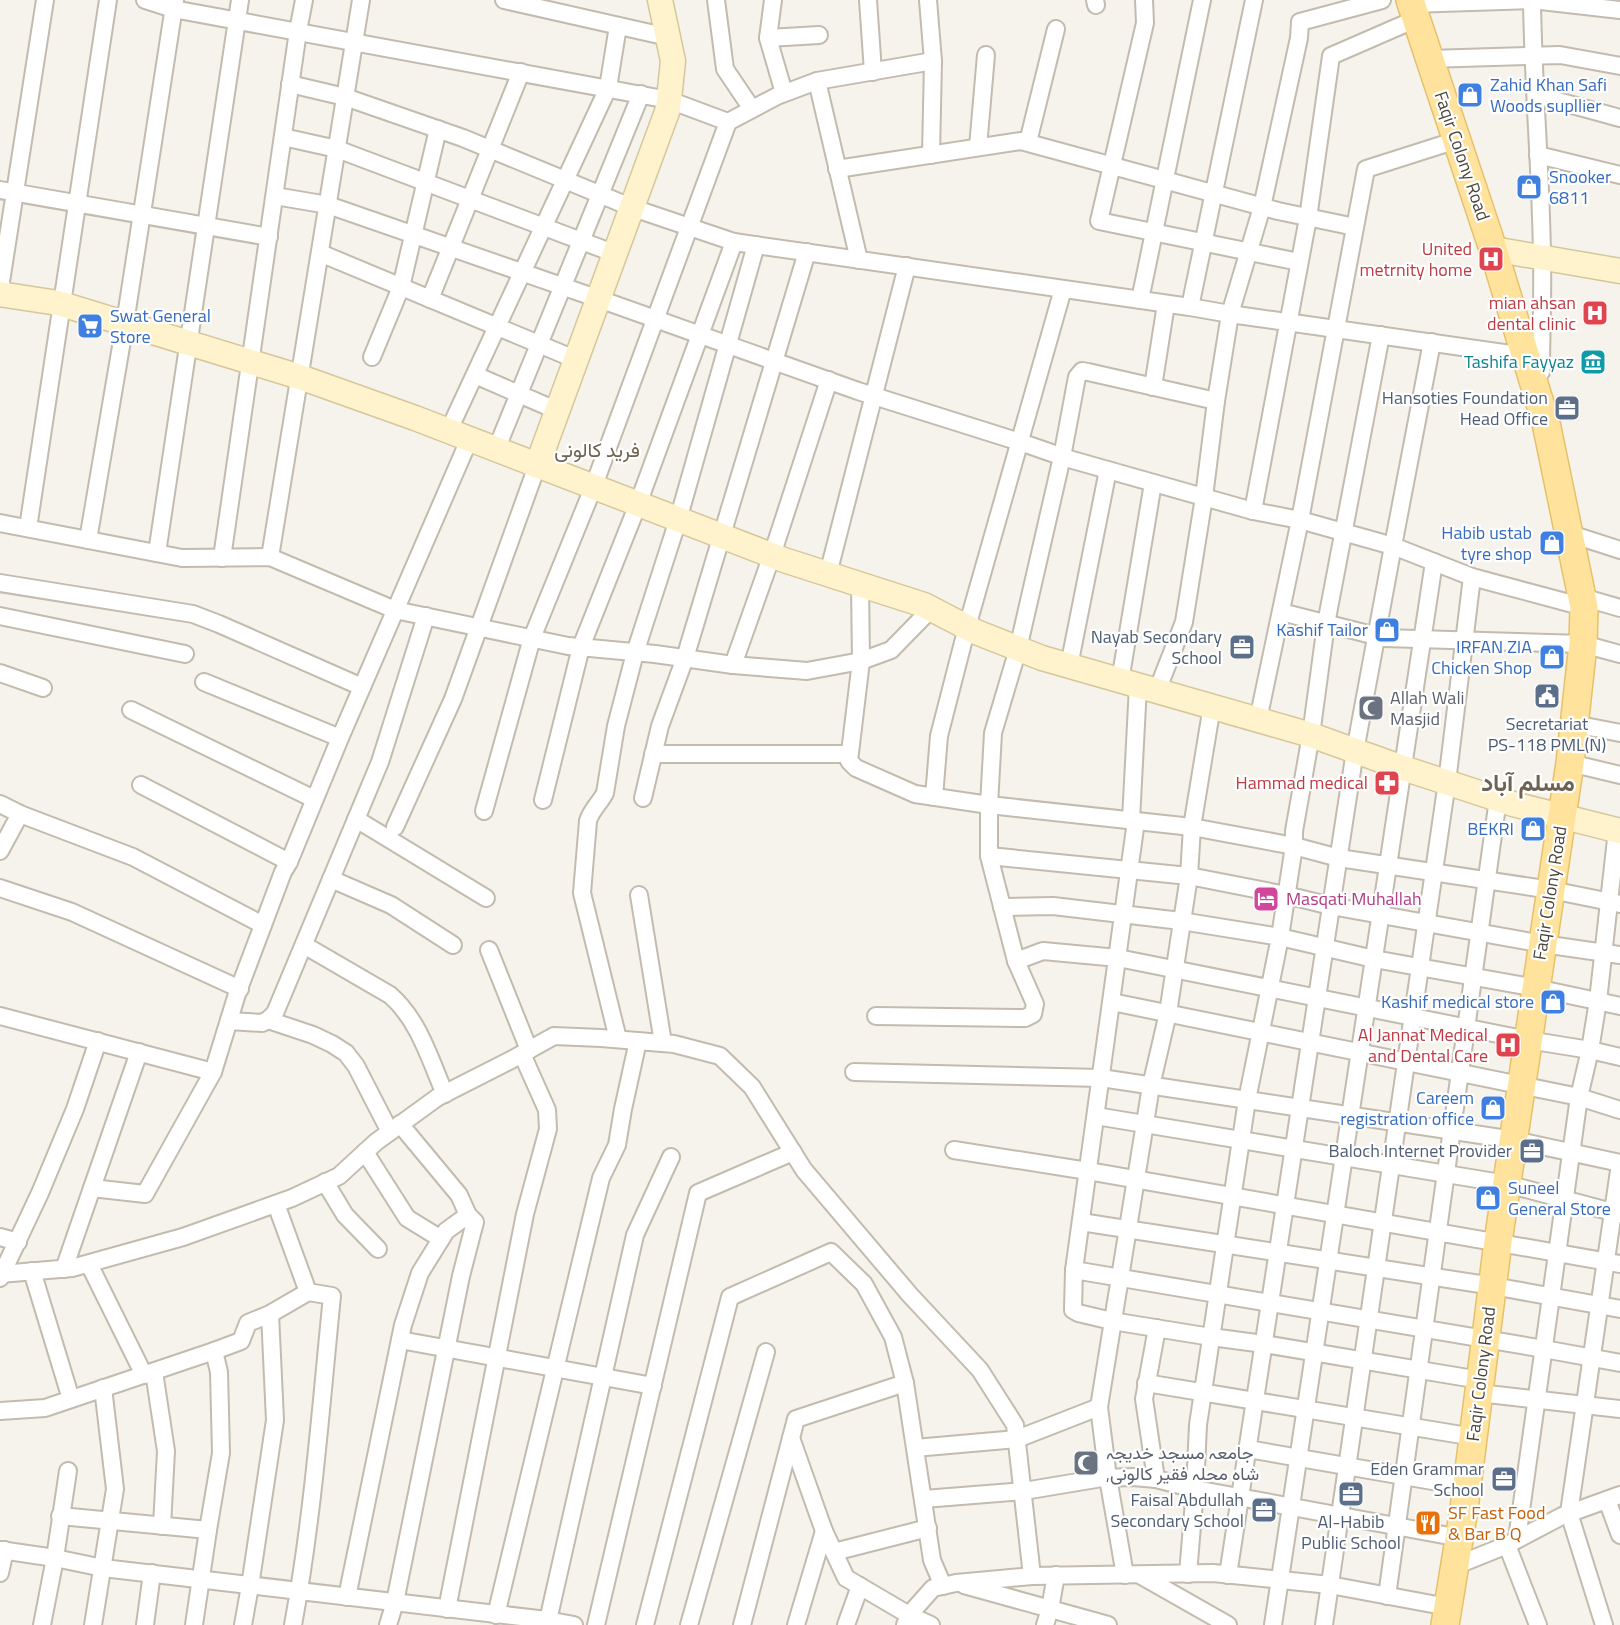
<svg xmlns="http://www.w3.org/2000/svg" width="1620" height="1625" viewBox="0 0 1620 1625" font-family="'Titillium Web',Vazirmatn,sans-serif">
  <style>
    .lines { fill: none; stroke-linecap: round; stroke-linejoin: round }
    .street-casing { stroke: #c2bbae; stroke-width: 20 }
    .secondary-casing { stroke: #d6c79b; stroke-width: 27 }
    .primary-casing { stroke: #e6c16a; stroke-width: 30 }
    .street { stroke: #fff; stroke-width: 16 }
    .secondary { stroke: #fff3cd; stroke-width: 24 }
    .primary { stroke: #ffe39c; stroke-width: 27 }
    .labels { text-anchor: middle; stroke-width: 4.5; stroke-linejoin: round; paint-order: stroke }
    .shop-label { font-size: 18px; fill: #366cbe; stroke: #fff; text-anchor: end }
    .street-label { font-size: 18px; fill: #4b4439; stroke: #fff }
    .health-label { font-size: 18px; fill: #be3a42; stroke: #fff; text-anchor: end }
    .culture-label { font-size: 18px; fill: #0d838f; stroke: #fff; text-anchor: end }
    .service-label { font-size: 18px; fill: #4e5e75; stroke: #fff; text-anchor: end }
    .worship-label { font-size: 18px; fill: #5b616d; stroke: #fff; text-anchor: start }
    .hotel-label { font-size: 18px; fill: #b23c85; stroke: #fff; text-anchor: start }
    .food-label { font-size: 18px; fill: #c56008; stroke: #fff; text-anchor: start }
    .neighbourhood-label { font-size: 20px; fill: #6e6250; stroke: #fff }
    .district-label { font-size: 24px; font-weight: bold; fill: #6e6250; stroke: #fff }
  </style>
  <rect width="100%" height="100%" fill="#f6f3ec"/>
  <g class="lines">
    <!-- street casing -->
    <g class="street-casing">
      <g id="street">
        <path d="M145 0 173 9 669 100 728 122"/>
        <path d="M504 0 668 37"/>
        <path d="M716 0 725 69 752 109"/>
        <path d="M773 0 768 38 784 93"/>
        <path d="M868 0 873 72"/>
        <path d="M928 0 933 61 931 155"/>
        <path d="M1095 0 1096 5"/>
        <path d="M1144 0 1145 23 1099 221 1299 262"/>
        <path d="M1532 0C1533 86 1541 171 1542 257 1543 295 1541 334 1541 372"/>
        <path d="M1411 4 1532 0 1620 10"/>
        <path d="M768 38 819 35"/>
        <path d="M1429 59 1560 55 1620 66"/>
        <path d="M817 81 859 260"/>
        <path d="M290 84 345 97 463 138 633 208 734 242 1190 307 1230 314 1525 356"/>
        <path d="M1536 95 1620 118"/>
        <path d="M283 137 337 149 616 254"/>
        <path d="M1028 142 1056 29"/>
        <path d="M978 147 986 55"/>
        <path d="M1538 155 1620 175"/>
        <path d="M837 169 1021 141 1278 211 1355 227"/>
        <path d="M0 190 269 237"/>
        <path d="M275 196 328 205 599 299 858 391 1020 442 1069 459 1253 511 1300 520 1393 546 1472 577 1584 607"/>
        <path d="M320 253 577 360"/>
        <path d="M0 288 45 0"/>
        <path d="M430 299 521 72"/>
        <path d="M1140 300 1202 0"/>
        <path d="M1190 307 1254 0"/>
        <path d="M372 357 401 287 438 129"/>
        <path d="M475 375 558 411"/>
        <path d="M1153 387 1166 304"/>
        <path d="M448 432 608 88 618 26"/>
        <path d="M496 450 641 94"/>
        <path d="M1253 511 1308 218 1331 56 1416 19"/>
        <path d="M0 523 182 558 270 557 395 610 568 646 655 654 733 665 807 671 861 661 891 650 931 609"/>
        <path d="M28 528 108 0"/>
        <path d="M1580 537 1620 550"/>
        <path d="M88 540 125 323 175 0"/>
        <path d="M157 553 240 0"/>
        <path d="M270 557 361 0"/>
        <path d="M222 558 298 31 304 0"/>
        <path d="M828 574 907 266"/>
        <path d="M0 583 193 614 219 624 362 687"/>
        <path d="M860 585 861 661 849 761 856 768 915 794 989 805 1192 827 1294 846 1339 858 1551 890 1620 904"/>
        <path d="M1582 597 1620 608"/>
        <path d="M1281 612 1384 638 1583 644 1620 654"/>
        <path d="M0 616 185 654"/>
        <path d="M733 665 772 555 829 380"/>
        <path d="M1069 666 1108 470"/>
        <path d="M0 673 43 688"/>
        <path d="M1120 681 1153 483"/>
        <path d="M204 682 340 738"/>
        <path d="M1157 691 1184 622 1204 497 1216 401 1230 314 1262 207 1299 38 1300 22 1382 0"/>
        <path d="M131 710 314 799"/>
        <path d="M1258 720 1300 520 1366 169 1457 140"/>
        <path d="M1574 724 1620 733"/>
        <path d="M653 754H849"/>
        <path d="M1570 763 1620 775"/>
        <path d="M141 785 289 862"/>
        <path d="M934 797 939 736 967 627 1063 289"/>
        <path d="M643 798 660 726 685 658 807 252"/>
        <path d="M543 800 581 647 638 504 734 242"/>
        <path d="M0 804 20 814 133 857 263 925"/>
        <path d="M484 811 532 638 593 488 728 122 777 96 817 81 933 61"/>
        <path d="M356 819 486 898"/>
        <path d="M1131 820 1138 686"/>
        <path d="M1136 821 1074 1270 1073 1310 1078 1313 1112 1321 1211 1337 1264 1344 1480 1380"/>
        <path d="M395 827 453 699 537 466"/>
        <path d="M0 851 20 814"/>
        <path d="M989 856 1189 876 1286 895 1331 906 1543 944 1620 955"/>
        <path d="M331 879 391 905 453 945"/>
        <path d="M0 888 72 912 240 989"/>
        <path d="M639 895 663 1043"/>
        <path d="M1002 907 1053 906 1181 921 1280 937 1374 959 1536 988 1620 1006"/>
        <path d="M304 945 390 995C419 1020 430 1060 445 1094"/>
        <path d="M489 950 529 1050"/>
        <path d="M1016 961 1043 951 1118 958 1528 1040 1590 1050 1620 1057"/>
        <path d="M1112 1002 1579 1097 1620 1110"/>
        <path d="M0 1016 213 1072"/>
        <path d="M876 1016 1025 1018 1033 1014 1035 1004 1016 961 989 856V805L993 733 1018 649 1062 457 1077 377 1082 371 1088 372 1216 401"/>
        <path d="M268 1020 313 1035 332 1044 346 1053 356 1066 390 1132"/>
        <path d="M229 1021 262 1023 268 1020 275 1013 380 762 426 616"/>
        <path d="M618 1039 582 893 588 821C591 810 600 803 605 793L616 726 635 653 678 520 756 245"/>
        <path d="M854 1072 1101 1078 1514 1140 1620 1163"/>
        <path d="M1096 1116 1507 1184 1620 1214"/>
        <path d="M954 1150 1088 1171 1620 1264"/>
        <path d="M365 1152 407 1218 441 1239"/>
        <path d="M325 1182 345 1215 378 1249"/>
        <path d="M92 1188 145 1194 213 1072 237 994 283 872 289 862 340 738 469 440"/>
        <path d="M276 1204 308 1292"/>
        <path d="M1081 1222 1493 1286 1620 1309"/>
        <path d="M0 1237 18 1242"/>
        <path d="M89 1264 144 1375"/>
        <path d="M64 1269 139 1052"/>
        <path d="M1074 1270 1544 1349 1620 1363"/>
        <path d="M32 1271 71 1399"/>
        <path d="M0 1274 72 1268 183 1237 292 1198 339 1176 376 1142 438 1097 511 1060 554 1036 601 1038 674 1044 720 1056 752 1087 804 1170 910 1295 980 1370 1015 1425 1032 1576"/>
        <path d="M0 1278 40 1193 75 1109 98 1041"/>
        <path d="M400 1340 653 1386"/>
        <path d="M154 1372 166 1451 162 1526"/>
        <path d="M1146 1383 1474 1437"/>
        <path d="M1479 1393 1620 1409"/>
        <path d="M0 1411 45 1408 214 1351 241 1341 248 1323 270 1314 308 1292 332 1296C321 1405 313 1517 293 1625"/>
        <path d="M791 1438 824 1531 846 1578 909 1615 931 1625"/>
        <path d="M915 1448 1017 1439 1099 1407"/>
        <path d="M1248 1449 1467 1487"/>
        <path d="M1156 1479 1144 1399 1157 1328"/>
        <path d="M924 1499 1024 1491 1102 1478 1133 1477 1156 1479 1195 1489 1460 1538"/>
        <path d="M1607 1500 1620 1535"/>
        <path d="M60 1516 208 1530"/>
        <path d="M1517 1539 1579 1097 1590 1050 1598 1001 1617 830"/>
        <path d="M1507 1545 1538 1625"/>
        <path d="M0 1550 55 1558 103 1568 547 1620 574 1625"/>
        <path d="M834 1552 928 1528"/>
        <path d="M1455 1566 1507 1545 1562 1516 1620 1495"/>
        <path d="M0 1573 5 1550"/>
        <path d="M1188 1574 1195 1489 1198 1425 1247 1100 1280 937 1294 846V831L1311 735 1326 624 1381 335"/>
        <path d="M1125 1575 1108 1478 1099 1407 1151 1086 1168 1013 1189 876 1192 827 1212 706"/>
        <path d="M1140 1575 1228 1625"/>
        <path d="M1228 1575 1355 751 1393 546 1432 342"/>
        <path d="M964 1585 1108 1625"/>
        <path d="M1387 1596 1498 799"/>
        <path d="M347 1597 403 1325 420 1273 446 1231 468 1215"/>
        <path d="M447 1609 525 1214 548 1129 547 1110 522 1054"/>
        <path d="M496 1615 601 1178 617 1145 623 1109 638 1041"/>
        <path d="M42 1625 55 1558 68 1471"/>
        <path d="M93 1625 115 1489 103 1388"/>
        <path d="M145 1625 152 1573"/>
        <path d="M194 1625 208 1530 221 1453 219 1372 214 1351"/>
        <path d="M243 1625 250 1586 275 1420 270 1314"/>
        <path d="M388 1625 395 1602 461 1276 475 1222 468 1215 459 1195 400 1124"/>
        <path d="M547 1625 635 1235 671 1157"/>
        <path d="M596 1625 698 1193 793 1152"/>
        <path d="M645 1625 730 1297 831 1252 864 1284 893 1337 905 1383 932 1560 943 1586"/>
        <path d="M689 1625 766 1352"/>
        <path d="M742 1625 796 1419 905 1383"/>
        <path d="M796 1625 824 1531"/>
        <path d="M846 1625 860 1586"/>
        <path d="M905 1625 909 1615 933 1588 956 1583 1032 1576 1213 1573 1330 1585 1448 1607"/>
        <path d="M1045 1625 1050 1609 1056 1575"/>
        <path d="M1273 1625 1434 562"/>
        <path d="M1324 1625 1447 782 1472 577"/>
        <path d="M1604 1625 1569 1513 1620 1164"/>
      </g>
    </g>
    <!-- secondary casing -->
    <g class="secondary-casing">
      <g id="secondary">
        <path d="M1493 249 1620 271"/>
        <path d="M0 294 58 303 300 377 415 418 784 560 924 605 976 632 1042 658 1311 735 1403 768 1513 804 1620 831"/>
        <path d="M537 466 668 109 673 61 660 0"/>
      </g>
    </g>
    <!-- primary casing -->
    <g class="primary-casing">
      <path id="primary" d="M1410 0 1493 249 1546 423 1584 607 1583 644 1570 763 1498 1242 1464 1509 1445 1625"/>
    </g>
    <!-- street -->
    <use href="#street" class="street"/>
    <!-- secondary -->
    <use href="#secondary" class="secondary"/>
    <!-- primary -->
    <use href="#primary" class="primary"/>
  </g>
  <!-- icons -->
  <defs>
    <g id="shop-square" transform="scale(1.35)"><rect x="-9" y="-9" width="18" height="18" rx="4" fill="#3f7fe0" stroke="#fff"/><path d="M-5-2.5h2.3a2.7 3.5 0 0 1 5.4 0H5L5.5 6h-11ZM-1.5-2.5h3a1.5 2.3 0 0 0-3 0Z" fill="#fff"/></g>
    <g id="hospital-square" transform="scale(1.35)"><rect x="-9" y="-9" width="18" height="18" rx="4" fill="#e0444e" stroke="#fff"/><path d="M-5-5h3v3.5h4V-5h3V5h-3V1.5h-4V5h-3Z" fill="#fff"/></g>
    <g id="supermarket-square" transform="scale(1.35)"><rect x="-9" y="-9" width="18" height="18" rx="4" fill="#3f7fe0" stroke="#fff"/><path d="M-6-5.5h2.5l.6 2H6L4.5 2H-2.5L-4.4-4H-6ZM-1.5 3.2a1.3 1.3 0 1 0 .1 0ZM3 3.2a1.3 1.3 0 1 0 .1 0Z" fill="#fff"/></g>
    <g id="museum-square" transform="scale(1.35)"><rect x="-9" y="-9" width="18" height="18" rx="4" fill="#0f9aa8" stroke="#fff"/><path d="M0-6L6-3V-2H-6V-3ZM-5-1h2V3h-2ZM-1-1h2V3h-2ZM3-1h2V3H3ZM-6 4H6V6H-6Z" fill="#fff"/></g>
    <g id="office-square" transform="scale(1.35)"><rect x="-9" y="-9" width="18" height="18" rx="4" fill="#5c6f8a" stroke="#fff"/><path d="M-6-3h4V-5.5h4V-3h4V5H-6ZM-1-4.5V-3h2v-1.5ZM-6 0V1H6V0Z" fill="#fff"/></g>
    <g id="civic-square" transform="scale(1.35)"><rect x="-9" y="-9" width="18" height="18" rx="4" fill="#5c6f8a" stroke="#fff"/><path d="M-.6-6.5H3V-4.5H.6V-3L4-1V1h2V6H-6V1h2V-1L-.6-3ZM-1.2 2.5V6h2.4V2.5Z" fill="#fff"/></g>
    <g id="mosque-square" transform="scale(1.35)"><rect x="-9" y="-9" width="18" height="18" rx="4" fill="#6b7280" stroke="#fff"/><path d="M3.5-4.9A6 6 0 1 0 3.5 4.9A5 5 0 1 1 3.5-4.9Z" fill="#fff"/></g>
    <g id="pharmacy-square" transform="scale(1.35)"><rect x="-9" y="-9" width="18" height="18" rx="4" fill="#e0444e" stroke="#fff"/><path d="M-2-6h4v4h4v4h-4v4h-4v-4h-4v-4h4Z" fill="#fff"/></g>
    <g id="hotel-square" transform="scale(1.35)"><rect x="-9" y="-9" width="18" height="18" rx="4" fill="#d1479c" stroke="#fff"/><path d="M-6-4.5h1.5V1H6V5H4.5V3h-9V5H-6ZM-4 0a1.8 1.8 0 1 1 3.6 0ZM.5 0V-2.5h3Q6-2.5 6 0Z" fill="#fff"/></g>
    <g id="restaurant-square" transform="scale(1.35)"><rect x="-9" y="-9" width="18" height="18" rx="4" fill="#e8710a" stroke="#fff"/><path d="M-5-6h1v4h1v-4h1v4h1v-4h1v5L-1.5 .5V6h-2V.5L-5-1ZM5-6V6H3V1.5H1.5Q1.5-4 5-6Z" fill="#fff"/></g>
  </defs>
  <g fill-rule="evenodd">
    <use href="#shop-square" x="1470" y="95"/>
    <use href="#shop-square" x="1529" y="187"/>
    <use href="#hospital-square" x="1491" y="259"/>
    <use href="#hospital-square" x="1595" y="313"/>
    <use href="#supermarket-square" x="90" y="326"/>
    <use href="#museum-square" x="1593" y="362"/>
    <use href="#office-square" x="1567" y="408"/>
    <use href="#shop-square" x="1552" y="543"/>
    <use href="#shop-square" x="1387" y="630"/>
    <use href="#office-square" x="1242" y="647"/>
    <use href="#shop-square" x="1552" y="657"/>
    <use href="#civic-square" x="1547" y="696"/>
    <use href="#mosque-square" x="1371" y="708"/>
    <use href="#pharmacy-square" x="1387" y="783"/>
    <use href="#shop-square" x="1533" y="829"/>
    <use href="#hotel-square" x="1266" y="899"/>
    <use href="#shop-square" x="1553" y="1002"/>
    <use href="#hospital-square" x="1508" y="1045"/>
    <use href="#shop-square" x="1493" y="1108"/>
    <use href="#office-square" x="1532" y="1151"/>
    <use href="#shop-square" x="1488" y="1198"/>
    <use href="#mosque-square" x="1086" y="1463"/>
    <use href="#office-square" x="1504" y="1479"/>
    <use href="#office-square" x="1351" y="1494"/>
    <use href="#office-square" x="1264" y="1510"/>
    <use href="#restaurant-square" x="1428" y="1523"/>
  </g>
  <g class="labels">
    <!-- shop labels -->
    <g class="shop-label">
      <text x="1490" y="91" text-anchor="start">Zahid Khan Safi<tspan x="1490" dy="21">Woods supllier</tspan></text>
      <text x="1549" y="183" text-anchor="start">Snooker<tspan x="1549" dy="21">6811</tspan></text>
      <text x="110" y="322" text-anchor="start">Swat General<tspan x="110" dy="21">Store</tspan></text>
      <text x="1532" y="539">Habib ustab<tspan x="1532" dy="21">tyre shop</tspan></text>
      <text x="1368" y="636">Kashif Tailor</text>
      <text x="1532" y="653">IRFAN ZIA<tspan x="1532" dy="21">Chicken Shop</tspan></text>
      <text x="1514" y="835">BEKRI</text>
      <text x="1534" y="1008">Kashif medical store</text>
      <text x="1474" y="1104">Careem<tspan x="1474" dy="21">registration office</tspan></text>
      <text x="1508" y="1194" text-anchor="start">Suneel<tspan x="1508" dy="21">General Store</tspan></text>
    </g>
    <!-- street labels -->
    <g class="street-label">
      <text transform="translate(1462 156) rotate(71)" y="6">Faqir Colony Road</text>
      <text transform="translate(1550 893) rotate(-81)" y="6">Faqir Colony Road</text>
      <text transform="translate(1481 1374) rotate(-83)" y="6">Faqir Colony Road</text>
    </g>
    <!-- health labels -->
    <g class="health-label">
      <text x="1472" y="255">United<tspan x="1472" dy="21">metrnity home</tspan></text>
      <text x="1576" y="309">mian ahsan<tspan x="1576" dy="21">dental clinic</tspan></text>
      <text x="1368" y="789">Hammad medical</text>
      <text x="1488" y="1041">Al Jannat Medical<tspan x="1488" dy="21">and Dental Care</tspan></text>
    </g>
    <!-- culture labels -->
    <g class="culture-label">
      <text x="1574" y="368">Tashifa Fayyaz</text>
    </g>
    <!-- service labels -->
    <g class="service-label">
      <text x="1548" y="404">Hansoties Foundation<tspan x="1548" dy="21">Head Office</tspan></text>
      <text x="1222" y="643">Nayab Secondary<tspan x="1222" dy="21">School</tspan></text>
      <text x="1547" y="730" text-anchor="middle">Secretariat<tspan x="1547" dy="21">PS-118 PML(N)</tspan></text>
      <text x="1512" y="1157">Baloch Internet Provider</text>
      <text x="1484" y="1475">Eden Grammar<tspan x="1484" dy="21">School</tspan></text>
      <text x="1244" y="1506">Faisal Abdullah<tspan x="1244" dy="21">Secondary School</tspan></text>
      <text x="1351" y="1528" text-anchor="middle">Al-Habib<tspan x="1351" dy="21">Public School</tspan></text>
    </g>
    <!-- worship labels -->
    <g class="worship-label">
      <text x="1390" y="704">Allah Wali<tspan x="1390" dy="21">Masjid</tspan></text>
      <text x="1106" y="1459">جامعہ مسجد خدیجہ<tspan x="1106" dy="21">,شاہ محلہ فقیر کالونی</tspan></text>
    </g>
    <!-- hotel labels -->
    <g class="hotel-label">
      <text x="1286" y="905">Masqati Muhallah</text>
    </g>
    <!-- food labels -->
    <g class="food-label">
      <text x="1448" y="1519">SF Fast Food<tspan x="1448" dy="21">&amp; Bar B Q</tspan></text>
    </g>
    <!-- neighbourhood labels -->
    <g class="neighbourhood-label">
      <text x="597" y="457">فرید کالونی</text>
    </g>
    <!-- district labels -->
    <g class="district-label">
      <text x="1528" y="791">مسلم آباد</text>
    </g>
  </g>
</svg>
